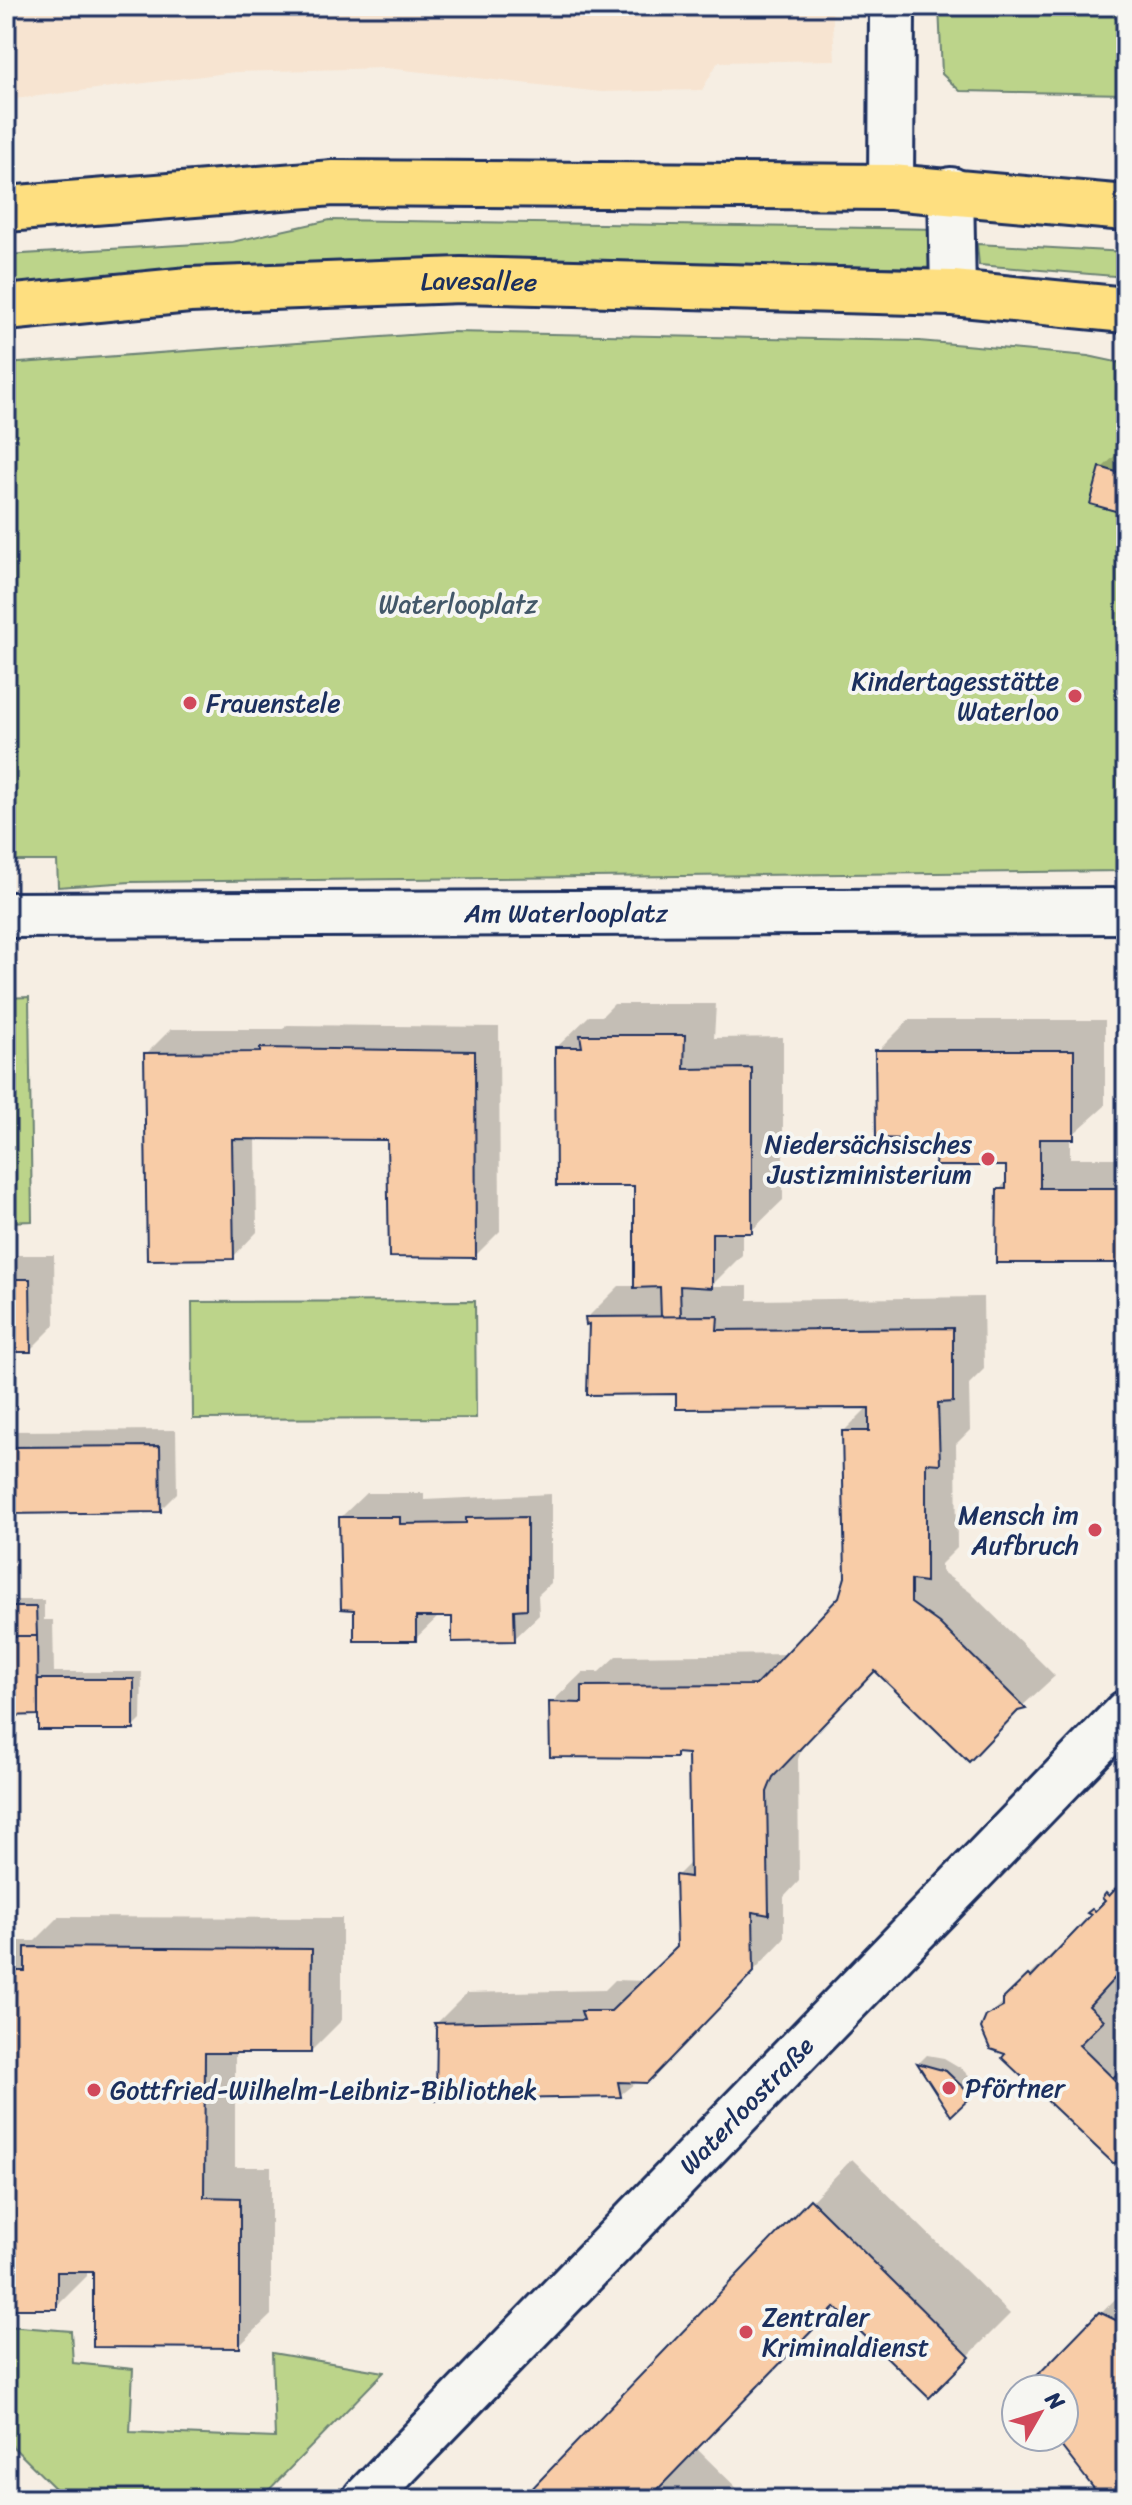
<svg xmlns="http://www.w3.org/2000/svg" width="1132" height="2505" viewBox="0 0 1132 2505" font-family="Sriracha,sans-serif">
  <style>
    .built { fill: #f7e4d1 }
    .green { fill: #bcd48a; stroke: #6c8274; stroke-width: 2 }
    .shadow { fill: #0003 }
    .building { fill: #f8cca7; stroke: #1b2f5e; stroke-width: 2 }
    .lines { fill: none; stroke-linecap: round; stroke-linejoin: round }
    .minor-casing { stroke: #1b2f5e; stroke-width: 50 }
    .major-casing { stroke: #1b2f5e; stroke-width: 50 }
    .minor { stroke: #f6f6f2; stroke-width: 44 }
    .major { stroke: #fedf80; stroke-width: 44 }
    .poi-dot { fill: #d1495b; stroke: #f6f6f2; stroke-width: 3 }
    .labels { text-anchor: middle; stroke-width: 8; stroke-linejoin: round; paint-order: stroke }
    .street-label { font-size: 26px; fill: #1b2f5e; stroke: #f6f6f2 }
    .park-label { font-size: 26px; fill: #435869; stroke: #f6f6f2 }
    .poi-label { font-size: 26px; fill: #1b2f5e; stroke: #f6f6f2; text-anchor: start }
  </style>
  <rect width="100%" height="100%" fill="#f6eee3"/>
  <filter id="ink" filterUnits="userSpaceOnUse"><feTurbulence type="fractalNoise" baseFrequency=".0125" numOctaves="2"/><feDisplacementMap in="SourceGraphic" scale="16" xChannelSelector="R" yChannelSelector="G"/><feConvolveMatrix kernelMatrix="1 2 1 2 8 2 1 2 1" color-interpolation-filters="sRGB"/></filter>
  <g filter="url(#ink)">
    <!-- built -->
    <path class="built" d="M6 6H832L835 60 718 62 702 90 601 92 386 68 235 72 6 100Z"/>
    <!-- green -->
    <g class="green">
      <path d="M939 6H1126V94L960 91 942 74Z"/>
      <path d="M330 220 944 229 945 268 544 261 6 288V255L232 242Z"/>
      <path d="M977 244 1126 252V277L979 265Z"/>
      <path d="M451 332 919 341 1088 356 1126 364V871L131 882 58 887 57 861H6V364Z"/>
      <path d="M29 997 32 1221 6 1222V998Z"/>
      <path d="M475 1301 476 1418 193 1419 192 1302Z"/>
      <path d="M6 2326 71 2331 73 2363 133 2369 130 2432 275 2438 272 2353 384 2372 260 2499H66L6 2440Z"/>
    </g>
    <!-- shadow -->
    <g class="shadow">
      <path d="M1126 445V512L1102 468Z"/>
      <path d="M614 1004H716L714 1038 783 1037V1200L751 1231H742V1255L711 1286H748V1300L983 1297 984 1369 969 1384 970 1430 956 1444 957 1548 941 1564V1571L970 1592 1055 1676 1019 1709 876 1668 804 1743 798 1759 799 1881 784 1897V1939L678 2049 620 2095 439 2029 436 2024 467 1993 605 1990 615 1980 645 1981 679 1947 677 1876 692 1861 690 1752H680L675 1756 551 1703 583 1672H599L616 1656 788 1654 840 1598 847 1577 844 1431 869 1406 678 1392 587 1318 619 1286H636V1184L557 1047 589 1016H602Z"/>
      <path d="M909 1020H1105V1106L1070 1137V1158H1126V1261L999 1190 1008 1180V1164L938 1150 906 1137 878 1051Z"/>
      <path d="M287 1025 499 1027 500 1231 475 1256 389 1138 256 1137 257 1232 233 1257 146 1054 171 1029H283Z"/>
      <path d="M6 1255H54L55 1325 30 1350H6Z"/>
      <path d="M176 1430 177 1493 160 1510 6 1512V1431Z"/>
      <path d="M366 1493H424V1500L551 1494V1583L538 1595 539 1615 514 1639 454 1615H440L415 1639 356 1608 341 1517Z"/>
      <path d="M16 1600H44V1620H53L54 1672H142L141 1720 133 1728 40 1711 6 1714V1620L8 1608Z"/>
      <path d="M1126 1876V1996L1119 2003 1126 2010V2148L1009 2053 991 2047 983 2028 988 2017 1070 1936 1072 1937Z"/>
      <path d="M6 1888H12V1941H35L59 1917 342 1918V2020L311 2051H235V2167H271V2315L239 2346 95 2270H87V2276L56 2307H6Z"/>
      <path d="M927 2055 944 2058 961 2068 979 2087 952 2113 919 2063Z"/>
      <path d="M852 2159 1010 2314 929 2395 836 2305 696 2448 748 2499H524Z"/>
      <path d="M1126 2288V2499H1105L1056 2437H1064V2389H1027Z"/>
    </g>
    <!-- building -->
    <g class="building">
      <path d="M1100 467 1126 475V514L1090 504Z"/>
      <path d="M580 1035H685L684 1069 752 1068V1233H712V1288L680 1286 681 1317H661L660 1287 634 1288V1186H556L555 1047H582Z"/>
      <path d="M260 1048 475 1051 476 1258 389 1257 387 1140 232 1139 234 1259 147 1260 144 1053 260 1052Z"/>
      <path d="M875 1050H1074V1139H1040V1188H1126V1263H996L997 1189H1006V1166H935L936 1152 904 1151V1139L876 1138Z"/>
      <path d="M6 1279H30L31 1352H6Z"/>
      <path d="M718 1316 717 1330 953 1328V1402L938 1403 940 1464 926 1463V1582L911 1580V1603L939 1623 1026 1709 1018 1711 969 1762 875 1671 773 1777 767 1792 769 1915 753 1912 754 1972 647 2083 618 2082 621 2097 436 2100 437 2029 434 2023 584 2020 581 2011H611L677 1947 675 1875 690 1877 688 1754 676 1753V1758L550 1757 549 1702 582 1703V1686L756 1685 839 1597 845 1577 842 1431H869V1408L676 1409V1394L587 1395 589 1324 586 1325 585 1317Z"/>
      <path d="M160 1446 161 1512 6 1514V1447Z"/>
      <path d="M339 1517H400V1524L466 1523V1518L527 1517V1609L514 1610 515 1641 452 1642V1617H416V1641H354V1610L341 1609Z"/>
      <path d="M6 1607H36L37 1636 7 1637Z"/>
      <path d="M6 1636H37L38 1715 6 1716Z"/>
      <rect x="38" y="1679" width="96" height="51"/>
      <path d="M1126 1878V1972L1123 1969 1089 2006 1104 2020 1079 2045 1126 2091V2150L1114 2164 1002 2058 1005 2054 990 2049 981 2028 986 2016 1003 2007V1999L1028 1975 1031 1978 1091 1915 1087 1913 1092 1909 1095 1911 1105 1901 1102 1898 1106 1893 1109 1896Z"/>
      <path d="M25 1947 312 1949 311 2053H205L204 2197 240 2198V2348L93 2347V2272H57V2309H6V1971H25Z"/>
      <path d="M917 2063 946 2071 972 2096 951 2116Z"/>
      <path d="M1126 2065V2091L1113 2078Z"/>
      <path d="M810 2199 970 2357 929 2398 835 2307 657 2490 666 2499H522Z"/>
      <path d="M1099 2312 1126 2325V2499H1102L1054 2437H1064V2389H1024Z"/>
    </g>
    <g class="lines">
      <!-- minor casing -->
      <g class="minor-casing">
        <g id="minor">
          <path d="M891 187 892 6"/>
          <path d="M951 190 953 293"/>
          <path id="s1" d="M6 915 1126 911"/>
          <path id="s2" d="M365 2499 1126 1713"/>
        </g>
      </g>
      <!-- major casing -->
      <g class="major-casing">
        <g id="major">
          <path d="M6 209 333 183 891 187 1126 208"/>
          <path id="s3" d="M6 308 189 290 461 280 953 293 1126 310"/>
        </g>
      </g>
      <!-- minor -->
      <use href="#minor" class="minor"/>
      <!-- major -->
      <use href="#major" class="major"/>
    </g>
  </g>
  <!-- markers -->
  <g class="poi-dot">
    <circle cx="1075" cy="696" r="8"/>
    <circle cx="190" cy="703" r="8"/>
    <circle cx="988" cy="1159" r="8"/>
    <circle cx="1095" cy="1530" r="8"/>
    <circle cx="949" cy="2088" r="8"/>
    <circle cx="94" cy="2090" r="8"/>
    <circle cx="746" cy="2332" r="8"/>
  </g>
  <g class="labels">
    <!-- street labels -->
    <g class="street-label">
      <text dy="9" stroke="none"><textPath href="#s3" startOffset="474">Lavesallee</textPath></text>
      <text dy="9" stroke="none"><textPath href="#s1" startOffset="560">Am Waterlooplatz</textPath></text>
      <text dy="9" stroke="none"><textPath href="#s2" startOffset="548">Waterloostraße</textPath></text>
    </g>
    <!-- park labels -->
    <g class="park-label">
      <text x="458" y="613">Waterlooplatz</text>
    </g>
    <!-- poi labels -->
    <g class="poi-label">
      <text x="1059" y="690" text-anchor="end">Kindertagesstätte<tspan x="1059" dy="30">Waterloo</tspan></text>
      <text x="206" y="712">Frauenstele</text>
      <text x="972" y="1153" text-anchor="end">Niedersächsisches<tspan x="972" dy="30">Justizministerium</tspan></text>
      <text x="1079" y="1524" text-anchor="end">Mensch im<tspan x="1079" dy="30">Aufbruch</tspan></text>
      <text x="965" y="2097">Pförtner</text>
      <text x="110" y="2099">Gottfried-Wilhelm-Leibniz-Bibliothek</text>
      <text x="762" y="2326">Zentraler<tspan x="762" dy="30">Kriminaldienst</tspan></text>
    </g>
  </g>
  <!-- margin -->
  <rect width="1132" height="2505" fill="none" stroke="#f6f6f2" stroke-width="32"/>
  <rect x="16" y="16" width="1100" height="2473" fill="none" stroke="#1b2f5e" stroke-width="3" filter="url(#ink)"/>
  <!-- north arrow -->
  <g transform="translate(1040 2413) rotate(51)"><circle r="38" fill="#f6f6f2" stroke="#9ea6b7" stroke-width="2"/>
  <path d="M0-6L14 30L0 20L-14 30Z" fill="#d1495b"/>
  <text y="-12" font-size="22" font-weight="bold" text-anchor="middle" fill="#1b2f5e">N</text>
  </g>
</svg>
